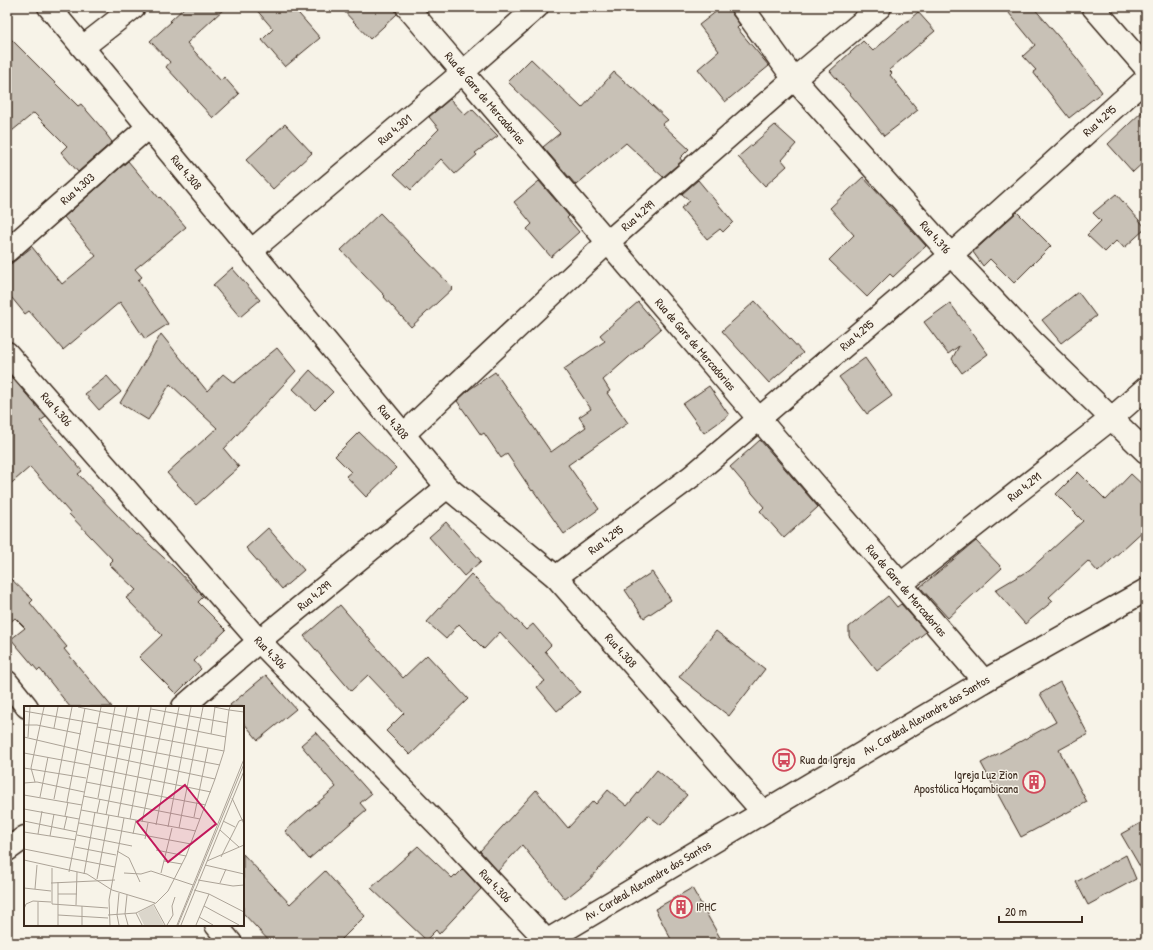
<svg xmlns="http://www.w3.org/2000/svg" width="1153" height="950" viewBox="0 0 1153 950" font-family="'Patrick Hand',sans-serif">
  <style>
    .building { fill: #c8c1b6; stroke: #3b2a1e }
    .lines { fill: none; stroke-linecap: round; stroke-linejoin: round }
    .minor-casing { stroke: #3b2a1e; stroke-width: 25 }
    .tertiary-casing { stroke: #3b2a1e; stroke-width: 25 }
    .minor { stroke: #f7f3e8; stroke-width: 22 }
    .tertiary { stroke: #f7f3e8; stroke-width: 22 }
    .labels { text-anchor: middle; stroke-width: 3; stroke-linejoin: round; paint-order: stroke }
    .street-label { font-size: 12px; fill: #3b2a1e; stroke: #f7f3e8 }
    .poi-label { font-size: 12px; fill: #3b2a1e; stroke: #f7f3e8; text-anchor: start }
    .inset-road { fill: none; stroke: #aca397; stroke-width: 1 }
    .view { fill: #c2185b; fill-opacity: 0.15; stroke: #c2185b; stroke-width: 2 }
    .inset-edge { fill: none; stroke: #3b2a1e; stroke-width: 2 }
  </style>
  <rect width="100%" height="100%" fill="#f7f3e8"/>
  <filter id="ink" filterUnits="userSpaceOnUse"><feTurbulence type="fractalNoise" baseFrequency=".025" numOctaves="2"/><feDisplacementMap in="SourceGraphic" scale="8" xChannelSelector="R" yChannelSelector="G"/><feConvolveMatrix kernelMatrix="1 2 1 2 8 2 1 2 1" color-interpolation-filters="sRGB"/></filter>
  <g filter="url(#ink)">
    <!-- building -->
    <g class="building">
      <path d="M185 7H226L187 43 221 81 224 77 239 94 213 118 166 67 170 62 150 41 171 22 170 21Z"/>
      <path d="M254 7H293L320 38 285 67 262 40 273 29Z"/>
      <path d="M340 7H395L397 14 370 39Z"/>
      <path d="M722 7H730L732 14 740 25 737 28 769 66 725 102 698 69 719 51 699 25Z"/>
      <path d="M1004 7H1033L1076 57 1102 92 1069 118 1033 72 1036 70 1023 56 1035 45Z"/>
      <path d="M918 12 935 31 889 70 892 73 890 75 918 110 884 136 862 108 830 71 863 41 873 51Z"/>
      <path d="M7 35 78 106 81 104 107 134H106L112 142 78 172 61 152 67 146 34 113 7 135Z"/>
      <path d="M531 59 582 108 614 72 632 88 633 87 668 120 662 124 689 149 680 158 682 161 663 177 626 143 576 185 543 147 560 133 508 82Z"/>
      <path d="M450 99 465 115 472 109 498 136 475 153 477 155 455 174 441 159 411 190 394 174 439 129 429 117Z"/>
      <path d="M1146 108V160L1133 172 1108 144Z"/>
      <path d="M285 124 312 153 273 189 246 160Z"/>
      <path d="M775 125 796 144 782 160 787 166 765 186 738 157Z"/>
      <path d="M128 161 159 198 160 197 186 227 135 269 142 277 138 280 168 324 145 339 120 302 63 350 29 311 25 314 7 292V267L32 247 62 284 96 256 64 217Z"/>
      <path d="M863 177 926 246 893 277 890 274 867 297 829 260 854 235 830 208Z"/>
      <path d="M698 180 733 222 723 232 720 229 707 239 681 208 690 201 682 194Z"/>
      <path d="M539 181 569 216 567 218 579 232 551 257 527 229 532 224 514 202Z"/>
      <path d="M1116 194 1146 228 1124 248 1117 240 1105 252 1087 235 1101 221 1093 213Z"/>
      <path d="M1017 212 1051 246 1014 283 990 259 983 266 973 252Z"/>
      <path d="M380 213 453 288 411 327 384 297 385 296 341 250Z"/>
      <path d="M232 268 260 300 240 317 213 285Z"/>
      <path d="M1078 292 1096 316 1061 343 1042 320Z"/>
      <path d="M755 301 803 353 769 383 722 331Z"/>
      <path d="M638 302 661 329 603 380 610 391 607 393 628 423 568 465 599 509 564 534 533 490 532 491 507 454 501 458 484 433 481 435 457 401 470 389 495 372 551 452 586 427 579 417 591 409 564 369 605 341 600 335Z"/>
      <path d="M950 303 988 354 962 373 952 359 959 346 948 354 924 322Z"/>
      <path d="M161 334 207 391 223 374 234 383 277 348 296 371 224 449 239 467 196 505 167 473 217 428 170 384 148 420 120 403Z"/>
      <path d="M865 358 892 396 867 414 839 377Z"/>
      <path d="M310 370 333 392 315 410 293 389Z"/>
      <path d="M7 372 46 417 40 421 82 471 78 474 136 535 138 534 175 568 203 597 198 602 226 630 194 661 201 669 176 694 139 657 162 635 126 598 136 590 109 564 113 560 69 514 70 513 30 467 7 487Z"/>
      <path d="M107 376 121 392 99 410 85 394Z"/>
      <path d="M709 386 729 415 704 433 683 404Z"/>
      <path d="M359 432 396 468 366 497 346 476 351 472 335 456Z"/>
      <path d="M760 440 818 507 784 538 760 511 764 507 730 467Z"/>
      <path d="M1078 472 1106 500 1131 474 1146 488V528L1098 572 1088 561 1049 597 1053 601 1025 624 995 590 1029 570 1083 521 1056 494Z"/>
      <path d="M446 522 481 561 464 576 429 537Z"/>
      <path d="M268 528 304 570 282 589 246 548Z"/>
      <path d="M976 541 1002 568 948 618 920 587Z"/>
      <path d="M652 572 671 600 644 618 625 590Z"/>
      <path d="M471 574 526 630 533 624 551 645 545 651 580 692 557 711 537 687 545 681 500 632 484 649 459 624 446 639 427 622Z"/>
      <path d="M7 575 33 600 30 603 67 647 64 649 112 707H70L40 669 38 671 11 639 25 628 15 618 7 625Z"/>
      <path d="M888 596 897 607 901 604 926 632 877 671 849 636V627Z"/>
      <path d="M340 605 403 678 427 655 468 699 410 755 386 731 404 713 368 675 351 691 304 636Z"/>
      <path d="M716 631 765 669 729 716 679 677Z"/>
      <path d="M266 675 296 709 258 740 243 722V707H231L230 705Z"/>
      <path d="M1060 682 1088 734 1059 750 1087 802 1021 837 981 763 1056 722 1040 694Z"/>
      <path d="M316 732 371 794 360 803 366 810 309 859 285 831 336 787 301 745Z"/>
      <path d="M657 770 687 795 661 825 648 815 588 881 565 899 522 845 498 871 480 851 536 790 568 828 593 801 596 804 608 790 627 806Z"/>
      <path d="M1146 820V877L1121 834Z"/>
      <path d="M418 846 452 878 455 875 456 876 463 869 481 889 439 934 436 930 426 940 371 888Z"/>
      <path d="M243 854 290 904 325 871 365 916 338 943H271L243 913Z"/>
      <path d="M1126 855 1136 879 1088 905 1076 882Z"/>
      <path d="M692 888 723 943H673L655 909Z"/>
    </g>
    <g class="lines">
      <!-- minor casing -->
      <g class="minor-casing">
        <g id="minor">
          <path id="s1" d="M49 7 447 487 556 577 763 812"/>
          <path id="s2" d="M407 7 759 419 984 681"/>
          <path id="s3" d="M742 7 794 79 951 255 1034 343 1146 452"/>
          <path d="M1093 7 1146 68"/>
          <path d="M83 47 134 7"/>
          <path id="s4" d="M7 251 148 127"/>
          <path id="s5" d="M251 251 463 72 537 7"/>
          <path id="s6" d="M7 353 259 641 441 828 547 941"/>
          <path id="s7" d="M404 434 608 242 794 79 880 7"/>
          <path id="s8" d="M556 577 692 476 951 255 1146 79"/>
          <path id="s9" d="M901 584 1112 418 1146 388"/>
          <path d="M7 682 27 707"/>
          <path id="s10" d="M183 707 259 641 447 487"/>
          <path d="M7 850 25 837"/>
          <path d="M216 925 231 943"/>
        </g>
      </g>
      <!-- tertiary casing -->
      <g class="tertiary-casing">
        <g id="tertiary">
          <path id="s11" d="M543 943 984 681 1146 590"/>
        </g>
      </g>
      <!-- minor -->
      <use href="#minor" class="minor"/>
      <!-- tertiary -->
      <use href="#tertiary" class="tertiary"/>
    </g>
  </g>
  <!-- icons -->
  <defs>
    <g id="bus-ring" transform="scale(1.15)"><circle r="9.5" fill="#f7f3e8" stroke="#d1495b" stroke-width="1.5"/><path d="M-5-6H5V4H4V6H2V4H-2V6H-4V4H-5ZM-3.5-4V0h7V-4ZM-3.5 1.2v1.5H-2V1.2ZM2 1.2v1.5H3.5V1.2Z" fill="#d1495b"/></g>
    <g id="building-ring" transform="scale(1.15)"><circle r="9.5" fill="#f7f3e8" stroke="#d1495b" stroke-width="1.5"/><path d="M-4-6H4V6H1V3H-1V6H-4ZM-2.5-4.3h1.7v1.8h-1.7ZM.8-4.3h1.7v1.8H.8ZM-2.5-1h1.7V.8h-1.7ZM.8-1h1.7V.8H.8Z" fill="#d1495b"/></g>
  </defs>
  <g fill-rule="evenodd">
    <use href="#bus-ring" x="784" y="760"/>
    <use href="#building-ring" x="1034" y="782"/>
    <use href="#building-ring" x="681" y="907"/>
  </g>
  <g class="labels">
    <!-- street labels -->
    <g class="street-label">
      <text dy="4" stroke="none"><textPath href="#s2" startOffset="120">Rua de Gare de Mercadorias</textPath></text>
      <text dy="4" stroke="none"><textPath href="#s8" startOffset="710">Rua 4.295</textPath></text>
      <text dy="4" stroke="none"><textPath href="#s5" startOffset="188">Rua 4.301</textPath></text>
      <text dy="4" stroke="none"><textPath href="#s1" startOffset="215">Rua 4.308</textPath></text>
      <text dy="4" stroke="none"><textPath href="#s4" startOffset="94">Rua 4.303</textPath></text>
      <text dy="4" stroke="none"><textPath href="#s7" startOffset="320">Rua 4.299</textPath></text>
      <text dy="4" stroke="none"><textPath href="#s3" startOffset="301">Rua 4.316</textPath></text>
      <text dy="4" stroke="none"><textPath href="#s8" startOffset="386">Rua 4.295</textPath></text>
      <text dy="4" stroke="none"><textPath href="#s2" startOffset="444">Rua de Gare de Mercadorias</textPath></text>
      <text dy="4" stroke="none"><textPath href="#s6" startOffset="75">Rua 4.306</textPath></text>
      <text dy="4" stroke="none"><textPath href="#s1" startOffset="539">Rua 4.308</textPath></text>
      <text dy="4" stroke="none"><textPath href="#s9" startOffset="157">Rua 4.291</textPath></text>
      <text dy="4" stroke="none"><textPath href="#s8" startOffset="62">Rua 4.295</textPath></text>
      <text dy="4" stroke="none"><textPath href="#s2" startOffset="768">Rua de Gare de Mercadorias</textPath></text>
      <text dy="4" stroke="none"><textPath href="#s10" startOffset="172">Rua 4.299</textPath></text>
      <text dy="4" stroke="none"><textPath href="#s1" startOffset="863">Rua 4.308</textPath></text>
      <text dy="4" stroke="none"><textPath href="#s6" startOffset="399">Rua 4.306</textPath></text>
      <text dy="4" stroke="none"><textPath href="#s11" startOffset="446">Av. Cardeal Alexandre dos Santos</textPath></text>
      <text dy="4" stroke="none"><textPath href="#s11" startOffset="122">Av. Cardeal Alexandre dos Santos</textPath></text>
      <text dy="4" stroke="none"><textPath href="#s6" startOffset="723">Rua 4.306</textPath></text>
    </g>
    <!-- poi labels -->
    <g class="poi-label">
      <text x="800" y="764">Rua da Igreja</text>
      <text x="1018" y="779" text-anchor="end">Igreja Luz Zion<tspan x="1018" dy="14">Apostólica Moçambicana</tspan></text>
      <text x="696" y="911">IPHC</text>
    </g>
  </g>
  <!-- overview -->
  <g transform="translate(24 706)">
    <rect width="220" height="220" fill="#f7f3e8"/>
    <path d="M129 199 140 219H120L114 207Z" fill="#dbd6cb"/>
    <path class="inset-road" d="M54 1 202 31M190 1 205 4 206 1M127 3 204 17M0 5 74 18M0 19H13L57 28M73 21 200 45M30 22 34 1M187 28 191 1M0 31 68 47M4 31 6 1M71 35 196 59M0 47 65 59M68 47 191 73M65 61 187 86M0 62 62 72M11 76 7 62 20 1M62 76 182 99M0 77 13 76 60 86M0 89 58 99M59 90 176 113M16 91 24 51M74 92 91 1M208 92 220 118M30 93 48 1M43 96 61 2M0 103 55 113M57 104 172 125M73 107 76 93M82 109 103 1M41 110 44 96M94 111 115 1M170 111 184 42M106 113 127 1M0 115 53 126M199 115 211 121M118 116 142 1M55 117 167 138M132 119 155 1M144 121 167 1M155 122 179 1M40 123 43 110M196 124 215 141M0 126 52 134M14 128 18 105M109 128 112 114M53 129 108 140M26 130 30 108M121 133 124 117M51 141 92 149M0 143 91 161M132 144 162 150M93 145 105 152 116 176M197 151 215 115 220 113M0 154 63 168 88 184 131 197M140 155 158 158M183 155 220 139M181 159 220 168M28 162V198L84 202M45 166 77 1M100 167 117 168 127 165 169 179M137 167 148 122M60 168 71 106M73 173 85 109M174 174 209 180 220 179M27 177 91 174M196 177 202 163M0 182 27 185M11 183 13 159M170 184 185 188 220 206M34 188H53M103 189 101 208 104 219M52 199 53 166M130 199 141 219M180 200 215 219M0 203 2 198 9 195 27 196M112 207 118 219M34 209 84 212M84 209 112 207 132 197 144 185 162 150 191 73 200 45 205 4 220 6M175 211 189 219M14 219V196M34 219V176M58 219V200M86 219 85 194 100 112M95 219 93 209 95 187M143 219 149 209 148 200 151 191M153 219 220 53M154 219 220 58M157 219 220 65M172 219 185 188"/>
    <path class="view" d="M161 79 192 118 144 156 113 116Z"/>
    <rect width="220" height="220" class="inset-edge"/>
  </g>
  <!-- margin -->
  <rect width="1153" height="950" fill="none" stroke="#f7f3e8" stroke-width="24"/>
  <rect x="12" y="12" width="1129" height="926" fill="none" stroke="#3b2a1e" stroke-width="1.5" filter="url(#ink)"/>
  <!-- scale -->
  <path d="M999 916v6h83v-6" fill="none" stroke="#3b2a1e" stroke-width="2"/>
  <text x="1005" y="916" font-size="12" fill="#3b2a1e" stroke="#f7f3e8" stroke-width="3" paint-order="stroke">20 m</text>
</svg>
